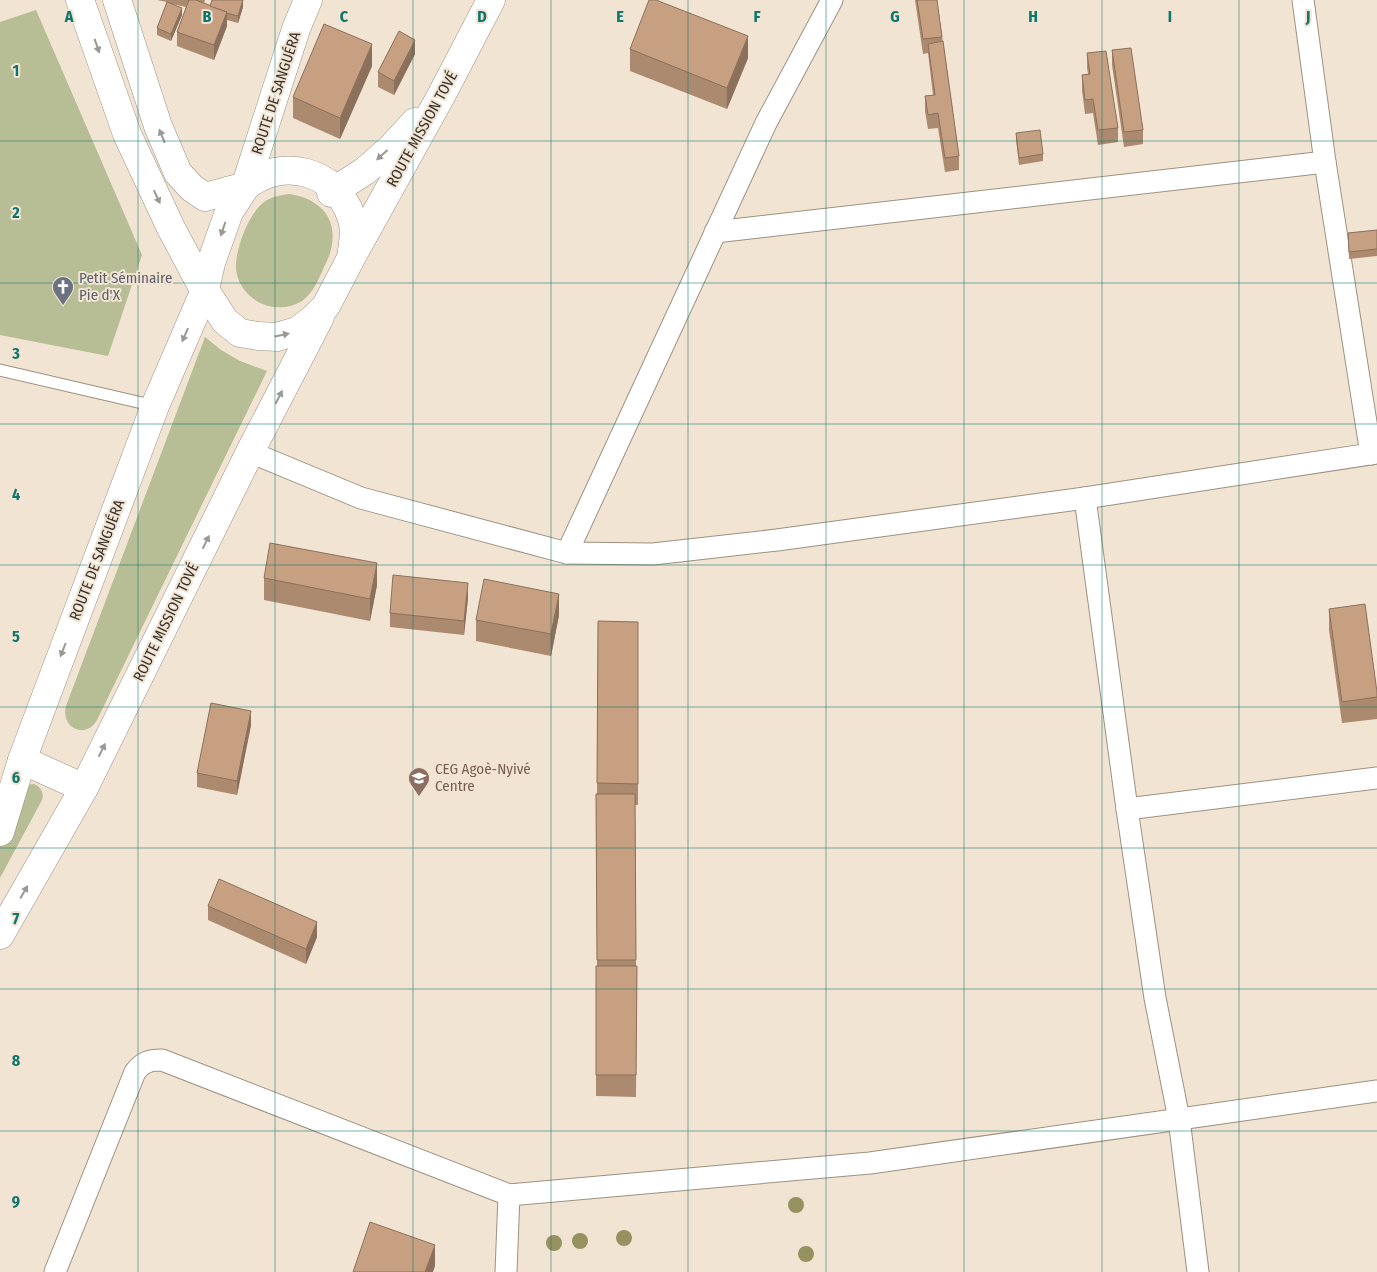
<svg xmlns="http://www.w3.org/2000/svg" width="1377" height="1272" viewBox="0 0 1377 1272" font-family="'Fira Sans Condensed',sans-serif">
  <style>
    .green { fill: #b7bd94 }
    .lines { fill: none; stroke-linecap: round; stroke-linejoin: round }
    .service-casing { stroke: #9d9182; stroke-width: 13 }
    .minor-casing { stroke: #9d9182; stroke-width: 23 }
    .tertiary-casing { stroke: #9d9182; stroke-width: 29 }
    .service { stroke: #fff; stroke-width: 11 }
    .minor { stroke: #fff; stroke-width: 21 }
    .tertiary { stroke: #fff; stroke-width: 28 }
    .tree { fill: #95925f }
    .wall { fill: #ab8a70 }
    .shaded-wall { fill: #8b705b }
    .building { fill: #c7a082; stroke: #8b705b }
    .oneway { fill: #9a9894 }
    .grid { fill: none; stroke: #0f766e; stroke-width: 1; stroke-opacity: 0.55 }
    .labels { text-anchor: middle; stroke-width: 4; stroke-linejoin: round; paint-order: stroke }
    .street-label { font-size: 15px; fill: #35302a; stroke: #f1e4d3 }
    .worship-label { font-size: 15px; fill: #5b616d; stroke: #f1e4d3; text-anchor: start }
    .education-label { font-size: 15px; fill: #785e54; stroke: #f1e4d3; text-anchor: start }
    .grid-label { font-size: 16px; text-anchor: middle; font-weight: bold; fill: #0f766e; stroke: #f1e4d3; stroke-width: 4; stroke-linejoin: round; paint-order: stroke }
  </style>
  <rect width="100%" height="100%" fill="#f1e4d3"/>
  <!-- green -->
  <g class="green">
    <path d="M36 10 142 255 108 356 0 335V22Z"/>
    <path d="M289 194C318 198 339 217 331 249 330 255 327 261 324 267 319 279 313 293 302 301 291 308 277 309 265 305 254 301 245 293 240 283 238 279 236 272 236 268 235 250 249 213 264 202 271 197 280 195 289 194Z"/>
    <path d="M205 337 221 350 240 361 267 371 97 720C86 740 60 728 66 706Z"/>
    <path d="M34 784C41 787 44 793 42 800L0 878V847L22 791 27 785Z"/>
  </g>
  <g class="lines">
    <!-- service casing -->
    <g class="service-casing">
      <path id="service" d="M0 370 155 406"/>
    </g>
    <!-- minor casing -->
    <g class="minor-casing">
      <g id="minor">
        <path d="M1303 0 1325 162 1371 454"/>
        <path d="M715 232 1325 162"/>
        <path d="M250 452 361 498 567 553 653 554 777 540 1085 498 1377 453"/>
        <path d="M1085 498 1127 809 1155 998 1179 1119 1198 1272"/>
        <path d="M567 553 766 123 832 0"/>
        <path d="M1127 809 1377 778"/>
        <path d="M55 1272 135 1072C143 1062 149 1060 162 1060L509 1195"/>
        <path d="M506 1272 509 1195 870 1163 1377 1091"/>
      </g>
    </g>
    <!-- tertiary casing -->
    <g class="tertiary-casing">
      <g id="tertiary">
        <path d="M80 0 127 134 171 228 204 290"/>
        <path d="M117 0 158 126 178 173 192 188 205 197 246 186"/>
        <path d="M330 184 331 193 365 171 391 148 415 122"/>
        <path d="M245 187 296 29 308 0"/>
        <path d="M351 258C353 244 356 230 351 216 335 170 282 156 245 187L246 186 229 212 211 263 205 290 225 321 240 333 258 336 277 337 297 331 313 319 326 306 351 258 441 96 491 0"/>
        <path d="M22 760 84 788"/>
        <path d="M0 832 22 760 155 406 205 290"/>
        <path d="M0 935 84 788 250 452 320 317"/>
      </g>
    </g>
    <!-- service -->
    <use href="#service" class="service"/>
    <!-- minor -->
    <use href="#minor" class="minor"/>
    <!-- tertiary -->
    <use href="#tertiary" class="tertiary"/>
  </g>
  <!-- trees -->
  <g class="tree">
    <circle cx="796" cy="1205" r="8"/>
    <circle cx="624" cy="1238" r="8"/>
    <circle cx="580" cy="1241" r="8"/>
    <circle cx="554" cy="1243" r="8"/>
    <circle cx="806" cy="1254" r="8"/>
  </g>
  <!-- wall -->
  <g class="wall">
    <path d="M157 0H205L204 3 210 6 243 7 238 23 227 20V26L214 60 177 46V32L186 7 172 4 182 15 171 41 157 35V28L167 2Z"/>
    <path d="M915 0H937L959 156V170L945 172 938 128 928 129 925 111V96L933 95 928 53 923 54Z"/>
    <path d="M630 49 748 58 727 109 630 71Z"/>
    <path d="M1112 50 1143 130V144L1124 147 1112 65Z"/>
    <path d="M1087 53 1118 128V142L1098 145 1093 113 1085 114 1082 90V75L1088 74 1087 68Z"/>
    <path d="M415 54 394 95 378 87V72Z"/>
    <path d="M372 66 340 139 293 118V97Z"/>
    <path d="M1016 133 1043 154V161L1019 165 1016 140Z"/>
    <path d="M1377 230V256L1349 259 1348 233Z"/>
    <path d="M264 578 377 585 370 621 264 600Z"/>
    <path d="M468 598 464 635 390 627V613Z"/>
    <path d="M1329 609 1377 692V719L1342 723 1329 630Z"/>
    <path d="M559 615 551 656 476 641V620Z"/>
    <path d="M598 621 638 622V805H635L636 966H637L636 1097 596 1096V966H597L596 794H597Z"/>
    <path d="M251 725 237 795 197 787V773Z"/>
    <path d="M208 906 317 937 306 964 208 920Z"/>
  </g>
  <!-- shaded-wall -->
  <g class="shaded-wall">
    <path d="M243 0V7L238 23V16Z"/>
    <path d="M182 8V15L171 41V34Z"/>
    <path d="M227 12V26L214 60V45Z"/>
    <path d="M748 36V58L727 109V88Z"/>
    <path d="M415 40V54L394 95V81Z"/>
    <path d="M372 44V66L340 139V118Z"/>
    <path d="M377 563V585L370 621V599Z"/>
    <path d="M468 583V598L464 635V621Z"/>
    <path d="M559 594V615L551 656V634Z"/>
    <path d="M251 711V725L237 795V781Z"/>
    <path d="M317 922V937L306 964V949Z"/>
    <path d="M435 1245V1266L433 1272H425Z"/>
  </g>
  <!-- building -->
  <g class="building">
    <path d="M189 0H196L227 12 214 45 177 32Z"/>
    <path d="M212 0H243L238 16 226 13 227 12 210 6Z"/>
    <path d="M649 0H656L748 36 727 88 630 49Z"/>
    <path d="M917 0H937L942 37 923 39Z"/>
    <path d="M167 2 182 8 171 34 157 28Z"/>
    <path d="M324 24 372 44 340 118 293 97Z"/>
    <path d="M399 31 415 40 394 81 378 72Z"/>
    <path d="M943 41 959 156 945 158 938 113 928 115 925 96 935 95 928 44Z"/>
    <path d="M1131 48 1143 130 1124 132 1112 50Z"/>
    <path d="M1106 51 1118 128 1098 130 1093 99 1085 100 1082 75 1090 74 1087 53Z"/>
    <path d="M1040 130 1043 154 1019 158 1016 133Z"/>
    <path d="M1377 230V249L1349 252 1348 233Z"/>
    <path d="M270 543 377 563 370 599 264 578Z"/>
    <path d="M393 575 468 583 464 621 390 613Z"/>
    <path d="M484 579 559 594 551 634 476 620Z"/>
    <path d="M1365 604 1377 692V697L1342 702 1329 609Z"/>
    <path d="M598 621 638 622V784L597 783Z"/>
    <path d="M211 703 251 711 237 781 197 773Z"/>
    <path d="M596 794H635L636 960H597Z"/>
    <path d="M219 879 317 922 306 949 208 906Z"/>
    <path d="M596 966H637L636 1075H596Z"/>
    <path d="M370 1222 435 1245 425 1272H353Z"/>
  </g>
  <!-- one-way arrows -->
  <defs><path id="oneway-solid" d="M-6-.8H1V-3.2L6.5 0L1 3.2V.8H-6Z" transform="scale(1.25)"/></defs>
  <g class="oneway">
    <use href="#oneway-solid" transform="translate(97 46) rotate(71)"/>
    <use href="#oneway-solid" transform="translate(162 136) rotate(-112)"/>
    <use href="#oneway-solid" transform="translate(382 155) rotate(138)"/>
    <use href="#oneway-solid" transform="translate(157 197) rotate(65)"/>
    <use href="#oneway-solid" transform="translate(223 229) rotate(109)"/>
    <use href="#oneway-solid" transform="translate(185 335) rotate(114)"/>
    <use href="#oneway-solid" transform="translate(282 335) rotate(-12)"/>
    <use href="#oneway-solid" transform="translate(279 397) rotate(-63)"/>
    <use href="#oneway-solid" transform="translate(206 542) rotate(-64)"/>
    <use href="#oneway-solid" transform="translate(63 650) rotate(111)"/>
    <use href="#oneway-solid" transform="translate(102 750) rotate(-64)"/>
    <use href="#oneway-solid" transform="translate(24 892) rotate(-60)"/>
  </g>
  <!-- grid -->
  <path class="grid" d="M138 0V1272M275 0V1272M413 0V1272M551 0V1272M688 0V1272M826 0V1272M964 0V1272M1102 0V1272M1239 0V1272M0 141H1377M0 283H1377M0 424H1377M0 565H1377M0 707H1377M0 848H1377M0 989H1377M0 1131H1377"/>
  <!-- icons -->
  <defs>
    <g id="church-pin" transform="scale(1.125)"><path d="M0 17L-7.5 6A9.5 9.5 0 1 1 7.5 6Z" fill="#6b7280" stroke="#f1e4d3"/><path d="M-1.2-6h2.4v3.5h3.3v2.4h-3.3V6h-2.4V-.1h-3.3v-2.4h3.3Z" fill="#fff"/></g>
    <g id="school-pin" transform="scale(1.125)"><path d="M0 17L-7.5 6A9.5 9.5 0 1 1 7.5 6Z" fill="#8d6e63" stroke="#f1e4d3"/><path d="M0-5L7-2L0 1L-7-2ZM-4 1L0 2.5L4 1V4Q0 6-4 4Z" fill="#fff"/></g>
  </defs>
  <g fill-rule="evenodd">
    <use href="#church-pin" x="63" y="287"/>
    <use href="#school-pin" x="419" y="778"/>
  </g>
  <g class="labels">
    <!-- street labels -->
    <g class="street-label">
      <text transform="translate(276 93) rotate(-72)" y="5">ROUTE DE SANGUÉRA</text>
      <text transform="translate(422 129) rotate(-61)" y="5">ROUTE MISSION TOVÉ</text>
      <text transform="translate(97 560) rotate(-69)" y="5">ROUTE DE SANGUÉRA</text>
      <text transform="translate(166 622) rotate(-64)" y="5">ROUTE MISSION TOVÉ</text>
    </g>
    <!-- worship labels -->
    <g class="worship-label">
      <text x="79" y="283">Petit Séminaire<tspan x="79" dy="17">Pie d'X</tspan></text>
    </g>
    <!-- education labels -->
    <g class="education-label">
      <text x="435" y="774">CEG Agoè-Nyivé<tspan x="435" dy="17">Centre</tspan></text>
    </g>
  </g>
  <g class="grid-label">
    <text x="69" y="22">A</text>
    <text x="207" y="22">B</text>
    <text x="344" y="22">C</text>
    <text x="482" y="22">D</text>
    <text x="620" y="22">E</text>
    <text x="757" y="22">F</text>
    <text x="895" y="22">G</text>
    <text x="1033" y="22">H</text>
    <text x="1170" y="22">I</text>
    <text x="1308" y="22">J</text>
    <text x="16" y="76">1</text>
    <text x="16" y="218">2</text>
    <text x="16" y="359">3</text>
    <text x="16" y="500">4</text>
    <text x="16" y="642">5</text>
    <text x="16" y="783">6</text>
    <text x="16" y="924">7</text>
    <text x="16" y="1066">8</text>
    <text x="16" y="1207">9</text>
  </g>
</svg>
